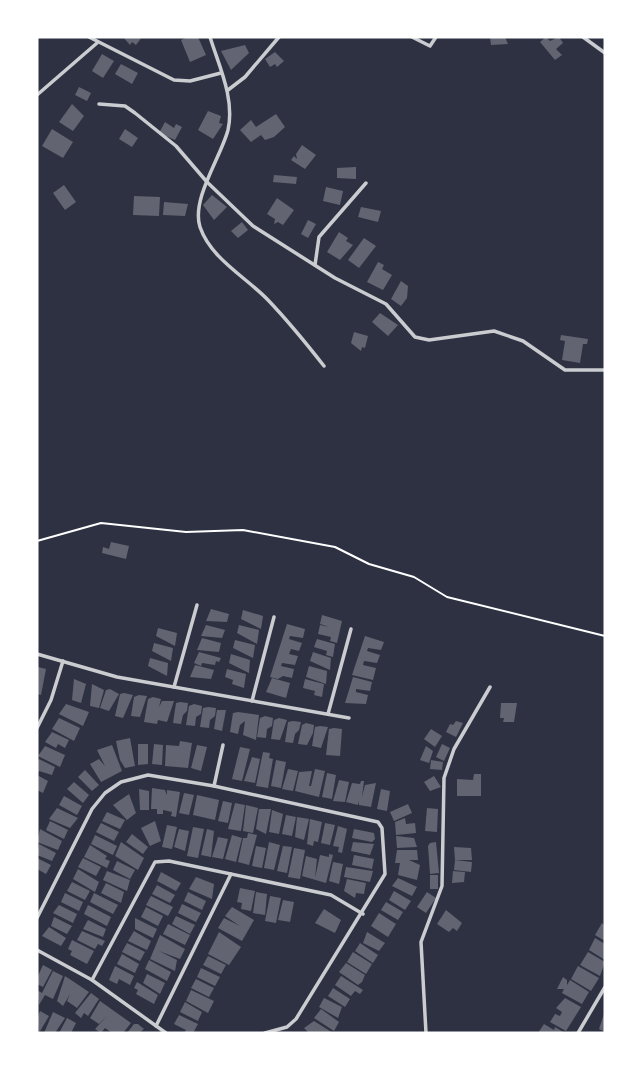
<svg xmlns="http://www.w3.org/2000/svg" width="642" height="1070" viewBox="0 0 642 1070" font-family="'PT Serif',serif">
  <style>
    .building { fill: #626471 }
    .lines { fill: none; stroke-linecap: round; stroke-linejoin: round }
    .path { stroke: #fff; stroke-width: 2 }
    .minor { stroke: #caccd0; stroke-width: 3.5 }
  </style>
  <rect width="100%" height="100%" fill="#2d3142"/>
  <!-- building -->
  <g class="building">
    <path d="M123 37H142L136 45 132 42 130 45Z"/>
    <path d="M188 37H198L206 55 190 62 181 40Z"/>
    <path d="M490 37H505L508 44 491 45Z"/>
    <path d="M546 37 550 41 559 37 563 43 556 49 562 55 555 60 540 42Z"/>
    <path d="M245 45 249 53 231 70 221 51Z"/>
    <path d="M275 52 284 61 277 67 275 64 270 67 265 59Z"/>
    <path d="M102 54 114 61 103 78 92 71Z"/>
    <path d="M121 64 138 73 132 84 115 74Z"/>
    <path d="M79 87 91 93 87 101 75 95Z"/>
    <path d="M72 104 84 116 73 131 59 122Z"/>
    <path d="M208 111 221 116 219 123 223 124 213 139 198 130Z"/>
    <path d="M276 114 285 127 274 137 265 140 261 135 251 142 240 130 251 120 256 127Z"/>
    <path d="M165 122 174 128 176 124 182 127 175 140 159 133Z"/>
    <path d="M52 129 73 142 63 158 42 146Z"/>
    <path d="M125 129 138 138 132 147 119 139Z"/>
    <path d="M302 145 316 155 305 169 291 160 294 156 297 159 296 154Z"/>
    <path d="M356 167V179L337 178V168Z"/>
    <path d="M274 175 297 177 296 184 273 182Z"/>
    <path d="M64 185 76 202 65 210 53 193Z"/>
    <path d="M326 187 343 191 340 205 323 201Z"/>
    <path d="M212 195 227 207 214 220 203 205Z"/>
    <path d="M134 196 160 197 159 216 133 215Z"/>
    <path d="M277 198 294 210 283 225 278 222 274 224 275 219 267 214Z"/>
    <path d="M164 202 188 204 185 216 163 215Z"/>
    <path d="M361 207 381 211 378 222 358 217Z"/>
    <path d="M308 220 316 224 308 238 301 234Z"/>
    <path d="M242 222 248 230 238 238 231 231Z"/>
    <path d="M339 232 348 238 346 241 353 245 340 260 327 252Z"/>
    <path d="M364 238 376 246 359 268 348 260Z"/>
    <path d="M378 262 384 265 382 269 392 275 383 290 367 282Z"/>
    <path d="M401 281 408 286 407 298 401 306 391 299Z"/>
    <path d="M380 313 398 325 388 336 372 322Z"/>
    <path d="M354 332 368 336 365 348 362 347 361 351 351 343Z"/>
    <path d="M561 335 588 339 587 344H583L580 363 562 360 565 341 560 340Z"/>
    <path d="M111 542 129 546 126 559 102 553 103 547 109 549Z"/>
    <path d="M211 609 229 614 227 622 206 621Z"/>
    <path d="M243 610 263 616 261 629 241 619Z"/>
    <path d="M322 615 342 621 337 643 330 641 331 637 318 634 320 625 329 627 320 624Z"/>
    <path d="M287 624 305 629 303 638 290 636 289 639 302 643 299 651 291 649 289 654 298 656 295 665 282 663 281 666 294 669 292 678 283 676 278 679 270 677Z"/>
    <path d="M206 625 225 630 222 638 201 636Z"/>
    <path d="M239 625 259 630 257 644 237 633Z"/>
    <path d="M158 628 177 633 175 646 156 636Z"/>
    <path d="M365 636 384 642 381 650 368 648 367 651 380 655 377 663 364 661 363 665 376 668 373 680 352 675Z"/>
    <path d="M202 638 221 643 219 652 197 650Z"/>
    <path d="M317 639 335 644 333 657 326 655 327 651 314 647Z"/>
    <path d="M235 640 255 645 253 658 233 648Z"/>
    <path d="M154 643 173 648 171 661 152 651Z"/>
    <path d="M199 652 221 658 219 662 216 661 215 665 202 663 201 666 194 663Z"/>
    <path d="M313 652 331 658 330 670 310 661Z"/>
    <path d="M231 654 250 660 249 673 229 663Z"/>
    <path d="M150 658 168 663 167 676 148 666Z"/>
    <path d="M195 665 214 670 211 679 190 677Z"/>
    <path d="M309 666 327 671 326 684 306 677Z"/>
    <path d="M38 667 46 669 41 695 37 694Z"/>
    <path d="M227 669 246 674 244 688 232 684 233 680 225 677Z"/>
    <path d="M353 677 372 682 370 691 356 689V692L368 695 366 704 345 703Z"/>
    <path d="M272 678 290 683 286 698 266 692Z"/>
    <path d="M74 679 86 684 81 703 72 700Z"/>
    <path d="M305 679 324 684 322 697 314 695 315 691 303 688Z"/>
    <path d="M92 684 104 690 99 708 90 706Z"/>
    <path d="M110 689 119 694 109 711 100 708 106 690Z"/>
    <path d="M124 693 133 695 123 718 115 716 120 694Z"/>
    <path d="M139 695 147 696 140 717 131 716 134 697Z"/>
    <path d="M153 697 161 699 159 707 162 701H174L167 722 158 720 157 724 144 722 148 699Z"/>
    <path d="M180 702 188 703 187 711 183 715 181 724 173 723 176 703Z"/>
    <path d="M501 703H517L514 722H503L504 718H500Z"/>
    <path d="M66 704 89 712 83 726 59 714Z"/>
    <path d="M194 704 202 706 201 714 196 717 195 726 186 725 189 706Z"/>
    <path d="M208 707 216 708 215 716 210 720 209 728 200 727 203 708Z"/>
    <path d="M217 710H226L222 731 214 729Z"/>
    <path d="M238 712 259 715 256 740 243 735 245 721 240 725 238 734 230 732 233 713Z"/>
    <path d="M265 716 273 718 272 726 267 729 266 738 257 737 260 718Z"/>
    <path d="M59 718 80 728 74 741 52 729Z"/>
    <path d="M279 718 287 720 280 740 271 739 274 720Z"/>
    <path d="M293 721 301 722 299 730 295 734 293 743 285 742 288 722Z"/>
    <path d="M456 721 463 723 456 737 446 732 450 724 453 725Z"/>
    <path d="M306 723 314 725 313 733 307 745 298 744 302 725Z"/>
    <path d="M320 726 328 727 321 748 312 746 315 727Z"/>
    <path d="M334 728 342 729 340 756 326 755 329 729Z"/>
    <path d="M431 729 442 736 435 747 424 739Z"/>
    <path d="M52 732 69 740 65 748 58 744 56 748 45 742Z"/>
    <path d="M130 738 135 766 125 768 120 760 116 741Z"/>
    <path d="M180 741 192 743 188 768 165 766 166 745 179 746Z"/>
    <path d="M138 744H148V764L138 765Z"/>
    <path d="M154 744 163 745 162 765 152 764Z"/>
    <path d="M442 744 450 748 444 761 436 757Z"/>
    <path d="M112 745 122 771 101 782 90 764 99 759 105 766 97 750Z"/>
    <path d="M197 745 207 747 201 771 191 768Z"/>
    <path d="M45 746 65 755 60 767 38 756Z"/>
    <path d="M426 746 433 751 429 763 420 760Z"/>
    <path d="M240 747 250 749 242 781 232 779Z"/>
    <path d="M263 752 270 753 269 758 273 759 268 788 256 786Z"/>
    <path d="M252 757 260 759 255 783 244 781Z"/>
    <path d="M39 759 55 767 52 775 39 771 37 775 48 781 43 793 37 790V763Z"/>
    <path d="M276 760 286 762 281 788 271 786Z"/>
    <path d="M431 760 443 762 442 770 430 769Z"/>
    <path d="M288 769 298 771 293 791 282 789Z"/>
    <path d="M315 769 325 771 319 797 295 791 299 772 312 771 309 786H311Z"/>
    <path d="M85 770 99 785 92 791 78 777Z"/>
    <path d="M327 773 336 775 332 799 322 797Z"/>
    <path d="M474 774H481V796H457V779L473 780Z"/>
    <path d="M434 776 441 787 430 791 424 782Z"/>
    <path d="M339 780 349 782 345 802 333 801Z"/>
    <path d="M361 781H364L362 797 365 785 376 783 371 807 359 805V801L358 805 346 802 352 783 360 784Z"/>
    <path d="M74 782 89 795 83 803 67 789Z"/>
    <path d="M152 788 165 790 167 795V790L180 792 176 817 171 816 172 812 163 810V814H157V809H151Z"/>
    <path d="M139 789 149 791V810H140Z"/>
    <path d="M381 789 390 791 387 811 377 809Z"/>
    <path d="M184 793 194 795 189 815 179 813Z"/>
    <path d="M129 794 136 813 127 820 113 805Z"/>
    <path d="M197 795 219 800 215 820 193 815Z"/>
    <path d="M64 796 82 806 77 815 59 805Z"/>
    <path d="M223 801 232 803 228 823 218 821Z"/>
    <path d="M235 803 245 805 241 831 228 829Z"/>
    <path d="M408 804 412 813 394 821 390 812Z"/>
    <path d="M246 805 258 808 253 833 243 831Z"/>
    <path d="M57 808 78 818 70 828 49 819Z"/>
    <path d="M427 808 438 809 437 832 425 831Z"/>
    <path d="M259 809H271L266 834 256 829Z"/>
    <path d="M272 810 283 814 279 834 269 832Z"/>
    <path d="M107 812 125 820 120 829 102 821Z"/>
    <path d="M286 815 296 817 292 836 282 834Z"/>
    <path d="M297 817 309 819 304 840 295 837Z"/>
    <path d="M405 818 406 824 415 823 416 833 396 835 395 822Z"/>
    <path d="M310 819 322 822 318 842 314 841 313 846 307 844Z"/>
    <path d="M50 821 68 830 64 839 46 830Z"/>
    <path d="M155 821 161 841 150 846 141 828Z"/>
    <path d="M101 823 119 832 114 841 96 832Z"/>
    <path d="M325 823 335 825 330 845 321 843Z"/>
    <path d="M167 825 177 827 172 849 162 847Z"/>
    <path d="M338 826 347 829 342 853 338 852 339 847 333 846Z"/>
    <path d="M193 827 204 829 198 858 187 856Z"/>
    <path d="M40 829 62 841 58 850 37 842Z"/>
    <path d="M179 829 189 831 185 851 174 847Z"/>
    <path d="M207 829 214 831 211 857 201 855Z"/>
    <path d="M354 829 374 833 375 839 372 842 352 838Z"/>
    <path d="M248 833 257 835 249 865 238 862 243 838H247Z"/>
    <path d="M132 834 148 847 143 854 126 842Z"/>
    <path d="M95 835 117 846 113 855 91 844Z"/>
    <path d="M232 835 242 838 236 862 225 859Z"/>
    <path d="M396 836 414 838 417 847 397 848Z"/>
    <path d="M218 837 228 839 223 859 212 857Z"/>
    <path d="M121 842 144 858 138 870 115 856Z"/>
    <path d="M269 842 280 845 274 870 264 868Z"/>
    <path d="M353 842 374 844 370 855 351 851Z"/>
    <path d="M436 842 439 873 430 874 428 846 430 843Z"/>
    <path d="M39 844 56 853 52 861 37 855Z"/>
    <path d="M90 845 107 856 105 859 110 861 107 868 84 857Z"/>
    <path d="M256 846 266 848 262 868 252 866Z"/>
    <path d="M283 846 292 847 287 873 277 871Z"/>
    <path d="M454 847 471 848 472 860H455Z"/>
    <path d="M294 848 305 850 300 879 288 877Z"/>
    <path d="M397 850H417L418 860H409L420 865 417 880 398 875 400 863H395Z"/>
    <path d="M329 854 333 855 326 883 302 876 306 856 317 859 315 878 320 855 329 857Z"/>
    <path d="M354 855 374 859 372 869 352 865Z"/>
    <path d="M37 858 51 865 46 874 37 869Z"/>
    <path d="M83 858 101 867 96 876 78 867Z"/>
    <path d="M455 860 472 862 471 872 454 870Z"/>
    <path d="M117 861 135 870 130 879 113 870Z"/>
    <path d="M333 862 343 864 339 884 329 881Z"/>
    <path d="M346 867 373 871 370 882 344 877Z"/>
    <path d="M78 869 99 882 95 892 73 879Z"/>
    <path d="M107 871 130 880 127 891 103 880Z"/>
    <path d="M453 871 465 872 464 882 452 883Z"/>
    <path d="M161 872 181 883 176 891 157 881Z"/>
    <rect x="430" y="875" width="8" height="14"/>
    <path d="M196 877 214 884 212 899 189 889Z"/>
    <path d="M398 878 417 887 412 896 392 886Z"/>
    <path d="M347 879 366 883 364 894 356 893 355 898 344 891Z"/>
    <path d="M72 882 90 891 85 900 67 891Z"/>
    <path d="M106 883 124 892 121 903 101 893Z"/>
    <path d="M157 885 175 895 170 903 152 894Z"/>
    <path d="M240 888 255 891 251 911 241 909 242 903 237 902Z"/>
    <path d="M394 891 411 901 405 910 389 900Z"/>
    <path d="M188 892 206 901 202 910 184 901Z"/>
    <path d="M256 892 267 894 265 915 253 913Z"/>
    <path d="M427 892 436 898 426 913 417 907Z"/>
    <path d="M65 893 83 902 79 911 61 902Z"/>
    <path d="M94 893 118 905 113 914 90 902Z"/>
    <path d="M151 896 173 907 168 916 146 905Z"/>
    <path d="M270 896 281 898 276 923 265 921Z"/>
    <path d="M283 900 294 902 290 922 278 920Z"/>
    <path d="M386 902 403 912 398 920 381 910Z"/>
    <path d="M182 904 201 913 196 922 178 913Z"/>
    <path d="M59 905 77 914 73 923 53 913Z"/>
    <path d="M88 905 111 917 107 926 84 914Z"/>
    <path d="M146 907 163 916 158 926 141 917Z"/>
    <path d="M232 907 254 920 242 941 218 928 224 918 240 926 225 916Z"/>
    <path d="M324 909 341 920 335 933 315 923Z"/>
    <path d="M446 910 462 923 457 931 453 928 449 932 437 924Z"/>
    <path d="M379 913 396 924 388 937 371 926Z"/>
    <path d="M176 916 195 925 190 934 172 924Z"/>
    <path d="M54 917 72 926 67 934 51 926Z"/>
    <path d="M135 918 157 929 153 938 135 929Z"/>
    <path d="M88 920 106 929 103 937 83 929Z"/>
    <path d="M602 923 605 926V941L595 935Z"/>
    <path d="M168 924 190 935 185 945 163 934Z"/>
    <path d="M49 927 66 938 61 946 42 936Z"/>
    <path d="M82 931 105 941 102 946 98 944 95 949 77 940Z"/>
    <path d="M134 931 151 941 147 950 128 941Z"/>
    <path d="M219 932 241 947 229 965 208 954Z"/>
    <path d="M367 932 385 943 379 951 363 943Z"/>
    <path d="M160 935 185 949 180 959 159 951 177 960 175 971 150 959Z"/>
    <path d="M595 938 605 944V960L589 950Z"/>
    <path d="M72 940 94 951 87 964 70 955 72 951 68 949Z"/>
    <path d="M127 943 145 952 140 961 122 952Z"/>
    <path d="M360 943 378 955 373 963 355 951Z"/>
    <path d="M353 952 372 964 366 974 347 962Z"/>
    <path d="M588 952 605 962 600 976 580 965Z"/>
    <path d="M122 954 139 964 135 973 117 964Z"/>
    <path d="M208 956 226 965 221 974 203 965Z"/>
    <path d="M149 960 171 972 167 981 145 969Z"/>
    <path d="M346 963 365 975 362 982 358 985 339 972Z"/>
    <path d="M43 965 52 970 43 987 37 984V978Z"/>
    <path d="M115 966 134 976 130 985 119 979 117 984 109 980Z"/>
    <path d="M578 966 599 978 591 991 571 979Z"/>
    <path d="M201 968 220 977 215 986 197 977Z"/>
    <path d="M53 971 63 976 53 999 45 995 39 1005 37 990 42 993Z"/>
    <path d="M147 974 165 983 160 994 143 983Z"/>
    <path d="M65 976 89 992 77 1008 67 1001 70 994 63 1006 57 1001Z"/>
    <path d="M341 976 363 990 360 994 355 991 351 996 335 985Z"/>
    <path d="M563 977 567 980V985L570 980 589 992 582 1004 562 993 564 989H557Z"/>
    <path d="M196 979 214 988 209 997 191 988Z"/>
    <path d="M137 982 158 995 154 1004 136 994 138 990 134 988Z"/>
    <path d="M333 988 350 999 345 1007 328 996Z"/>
    <path d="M191 990 214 1001 208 1013 186 1001Z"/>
    <path d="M91 993 99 999 88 1016 84 1013 81 1018 75 1013Z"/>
    <path d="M324 998 342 1007 338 1018 319 1007Z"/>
    <path d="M565 998 581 1007 566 1031 550 1022 555 1014 560 1016 562 1012 556 1008Z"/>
    <path d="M100 1001 131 1023 123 1033H112L105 1028 101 1033 95 1029 107 1016 99 1024 90 1018Z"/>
    <path d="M185 1002 202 1012 198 1021 180 1012Z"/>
    <path d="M321 1009 339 1022 334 1031 314 1018Z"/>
    <path d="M40 1011 49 1016 39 1033 37 1018Z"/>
    <path d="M605 1011V1032L599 1029Z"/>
    <path d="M53 1012 65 1018 55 1033H44Z"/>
    <path d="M179 1015 198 1024 193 1033H184L186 1030 174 1024Z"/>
    <path d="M67 1018 76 1023 71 1033H59Z"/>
    <path d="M314 1021 333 1033H309L304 1028Z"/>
    <path d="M134 1024H138L144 1029 139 1033H127Z"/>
    <path d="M544 1024 554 1030 555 1027 565 1033H538Z"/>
  </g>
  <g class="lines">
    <!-- path -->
    <path class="path" d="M37 541 101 523 186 532 243 530 335 547 369 564 414 577 447 597 605 636"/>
    <!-- minor -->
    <g class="minor">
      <path d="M89 37 174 80 190 81 221 73"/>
      <path d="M210 37C219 66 235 99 228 130 221 157 191 199 200 227 211 259 246 277 268 300 288 321 306 343 324 366"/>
      <path d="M412 37 430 46 436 37"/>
      <path d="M583 37 605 53"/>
      <path d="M228 90 245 77 279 37"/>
      <path d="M37 95 97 43"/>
      <path d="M99 104 125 106 135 113 176 146 207 182 253 226 335 278 386 304 415 337 429 340 494 331 523 341 565 370H605"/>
      <path d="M315 265 319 237 366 183"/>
      <path d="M37 654 117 677 349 718"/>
      <path d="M174 687 197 605"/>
      <path d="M252 701 274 617"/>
      <path d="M328 714 351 629"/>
      <path d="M37 728 51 700 63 661"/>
      <path d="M214 786 223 745"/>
      <path d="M37 918 92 809 105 793 121 782 148 775 214 786 378 822 382 828 385 874 296 1019 287 1027 265 1033"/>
      <path d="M37 950 92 980 166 1033"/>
      <path d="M92 980 155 862 169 861 331 895 363 914"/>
      <path d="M156 1026 231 874"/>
      <path d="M426 1033 421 942 442 886 444 778 454 749 490 687"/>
      <path d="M578 1033 605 987"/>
    </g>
  </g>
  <!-- border -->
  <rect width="642" height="1070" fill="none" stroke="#ffffff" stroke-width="77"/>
</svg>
